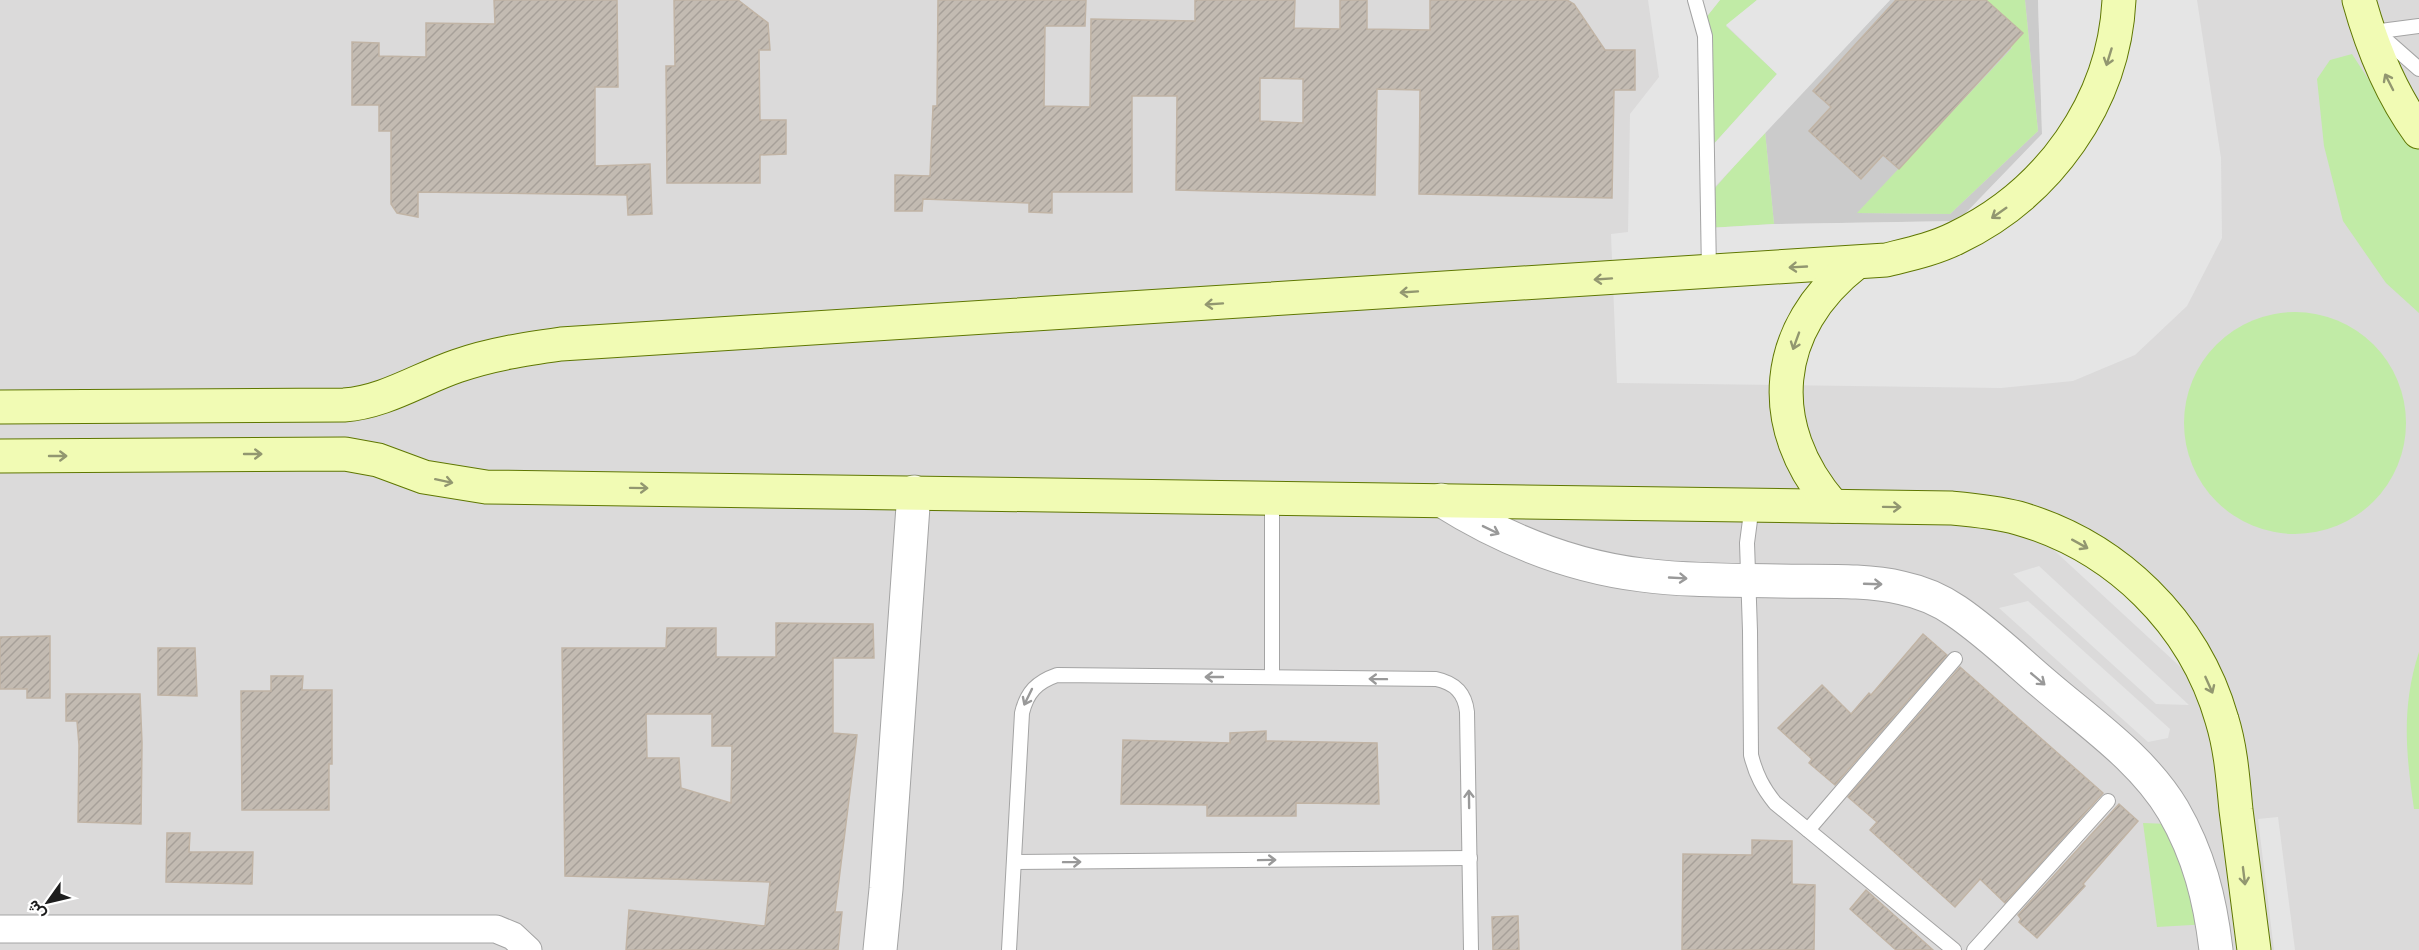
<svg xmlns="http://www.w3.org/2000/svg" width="2419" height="950" viewBox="0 0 2419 950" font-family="Overpass,Vazirmatn,sans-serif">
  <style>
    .residential { fill: #dbdada }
    .religious { fill: #cbcbcb }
    .grass { fill: #c1eba6 }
    .parking { fill: #e5e5e5 }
    .building { fill: url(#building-hatch); stroke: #c1b4a5; stroke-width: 1.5; fill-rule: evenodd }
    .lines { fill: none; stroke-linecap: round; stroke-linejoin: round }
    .service-casing { stroke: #a4a4a4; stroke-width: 16 }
    .minor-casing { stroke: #a4a4a4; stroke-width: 29 }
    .tertiary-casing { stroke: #a4a4a4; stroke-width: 35 }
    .secondary-casing { stroke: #5f7702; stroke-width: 35 }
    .service { stroke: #fff; stroke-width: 14 }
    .minor { stroke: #fff; stroke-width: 27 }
    .tertiary { stroke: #fff; stroke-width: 33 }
    .secondary { stroke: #f1fbb4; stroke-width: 33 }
    .oneway { stroke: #929770 }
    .oneway2 { stroke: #999 }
  </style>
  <defs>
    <pattern id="building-hatch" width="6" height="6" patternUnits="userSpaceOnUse" patternTransform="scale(1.5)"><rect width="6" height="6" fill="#c3bbb2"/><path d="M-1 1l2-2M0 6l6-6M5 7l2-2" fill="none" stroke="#a7a099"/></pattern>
  </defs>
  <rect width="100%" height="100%" fill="#efece3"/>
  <!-- residential -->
  <rect class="residential" x="0" y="0" width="2419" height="950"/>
  <!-- religious -->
  <path class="religious" d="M1890 0H1960L2012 48 1858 213 1950 214 2038 131 2025 0H2038L2042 134 1958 221 1774 224 1765 131Z"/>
  <!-- grass -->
  <g class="grass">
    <path d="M1720 0H1757L1726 26 1777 74 1711 147 1704 20Z"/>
    <path d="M1960 0H2025L2038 131 1950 214 1857 213 2012 48Z"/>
    <path d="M2352 54 2394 119 2419 150V313L2386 283 2343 221 2324 146 2317 79 2330 60Z"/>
    <path d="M1765 131 1774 224 1708 228 1715 188Z"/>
    <circle cx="2295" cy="423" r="111"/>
    <path d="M2419 652V809H2414C2406 754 2401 707 2419 652Z"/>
    <path d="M2143 823 2169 824 2209 924 2157 927Z"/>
  </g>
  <!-- parking -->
  <g class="parking">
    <path d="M1648 0H1720L1704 20 1712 146 1777 74 1726 25 1757 0H1890L1711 191 1709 228 1774 224 1958 221 2042 134 2038 0H2197L2221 158 2222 238 2187 306 2135 355 2073 381 2001 388 1617 383 1611 234 1628 232 1630 114 1659 77Z"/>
    <path d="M2052 524 2204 663 2201 686 2045 542Z"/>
    <path d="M2039 566 2189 705 2156 704 2013 574Z"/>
    <path d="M2028 601 2170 729 2168 738 2148 742 1999 608Z"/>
    <path d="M2278 817 2295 950H2274L2258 819Z"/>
  </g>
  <!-- building -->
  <g class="building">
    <path d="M494 0H617L618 87H595V166L650 164 652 214 628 215 627 195 418 192V217L397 213 391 204V131H379V105H352V42L379 43V56L426 57V23L495 24Z"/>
    <path d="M674 0H738L768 23 770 50H759L760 120H786V154L760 155V183H667L666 66H675Z"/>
    <path d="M938 0H1086L1085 26H1045L1044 106 1090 107 1091 19 1195 21V0H1295L1294 28 1340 29V0H1367V29L1430 30V0H1567L1574 4 1605 50H1635V90H1614L1612 198 1419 194 1420 90 1377 89 1375 195 1176 190 1177 96H1132V192H1052V213L1029 212V203L923 199 922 211H895V175L930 176 933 106H937ZM1260 78 1303 79V123L1260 121Z"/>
    <path d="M1896 0H1986L2023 33 1899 169 1883 155 1861 179 1809 131 1831 107 1813 91Z"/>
    <path d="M776 623 873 624 874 658H833V733L857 735 835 912H842L838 950H626L629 910 765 926 770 882 565 876 562 648H666L667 628H716V657H776ZM646 714H712V746H732L731 803 681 788 679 758H647Z"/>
    <path d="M1923 634 1947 655 1835 785 1809 763 1812 759 1778 728 1822 685 1851 714 1869 693 1871 695Z"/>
    <path d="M50 636V698H27V689H0V637Z"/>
    <path d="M158 648H195L197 696 158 695Z"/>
    <path d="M1960 667 2103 793 2005 903 1980 879 1955 907 1870 830 1877 822 1848 797Z"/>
    <path d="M271 676H303L302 690H332V764H329V810H242L241 691H271Z"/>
    <path d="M66 694H140L142 743 141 824 78 822 79 745 77 721H66Z"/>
    <path d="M1266 731V741L1377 743 1379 804 1296 803V816H1207V805L1121 804 1123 740 1230 743V733Z"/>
    <path d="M2119 804 2138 821 2083 884 2085 886 2037 938 2019 922 2021 919 2018 915Z"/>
    <path d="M167 833H190L189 852H253L252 884 166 882Z"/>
    <path d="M1752 840 1792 841V884L1815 885 1814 950H1682L1683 854 1752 855Z"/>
    <path d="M1866 890 1933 950H1896L1850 909Z"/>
    <path d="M1518 916 1519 950H1493L1492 917Z"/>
  </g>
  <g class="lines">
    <!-- service casing -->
    <g class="service-casing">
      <g id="service">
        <path d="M1695 0 1705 36 1709 272"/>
        <path d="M2373 32 2419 26"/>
        <path d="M2377 32 2419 69"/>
        <path d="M1752 505 1747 543 1750 631 1751 755C1756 775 1763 788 1775 803L1954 950"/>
        <path d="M1272 677V498"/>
        <path d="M1808 830 1955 659"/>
        <path d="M1014 862 1470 858"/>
        <path d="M1009 950 1022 713C1027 692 1037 682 1057 675L1436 679C1455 683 1465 693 1467 712L1471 950"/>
        <path d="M1974 950 2108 801"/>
      </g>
    </g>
    <!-- minor casing -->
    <g class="minor-casing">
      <path id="minor" d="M0 929H496L513 936 528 950"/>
    </g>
    <!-- tertiary casing -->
    <g class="tertiary-casing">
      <g id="tertiary">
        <path d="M1441 500C1503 539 1568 566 1642 575 1687 581 1734 580 1779 581 1819 582 1863 579 1902 588 1921 592 1940 600 1956 611 1987 632 2015 659 2043 683 2088 722 2142 758 2173 810 2199 855 2210 899 2216 950"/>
        <path d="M880 950 886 889 914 492"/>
      </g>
    </g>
    <!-- secondary casing -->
    <g class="secondary-casing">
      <g id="secondary">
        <path d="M2359 0C2372 47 2390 92 2419 132"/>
        <path d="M0 407 344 405C385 402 419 379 457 366 491 354 526 349 561 344L1886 260C1910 254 1934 249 1956 238 2048 194 2114 103 2119 0"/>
        <path d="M0 456 345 454 378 460 424 477 486 487 1951 508C1973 510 1996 512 2018 518 2116 546 2194 622 2222 720 2231 749 2233 780 2236 810 2242 857 2248 903 2254 950"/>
        <path d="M1833 506C1763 426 1772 328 1856 263"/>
      </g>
    </g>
    <!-- service -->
    <use href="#service" class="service"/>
    <!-- minor -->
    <use href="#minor" class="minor"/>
    <!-- tertiary -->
    <use href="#tertiary" class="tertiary"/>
    <!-- secondary -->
    <use href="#secondary" class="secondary"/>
  </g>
  <!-- one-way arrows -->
  <defs><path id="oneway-shaft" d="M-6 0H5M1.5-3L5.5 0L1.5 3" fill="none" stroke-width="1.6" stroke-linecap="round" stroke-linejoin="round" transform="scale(1.5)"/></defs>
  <g class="oneway">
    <use href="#oneway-shaft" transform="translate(2109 57) rotate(107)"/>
    <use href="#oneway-shaft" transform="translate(2389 82) rotate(-117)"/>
    <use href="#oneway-shaft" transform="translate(1999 213) rotate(145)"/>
    <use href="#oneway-shaft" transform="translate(1798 267) rotate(177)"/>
    <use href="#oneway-shaft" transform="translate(1603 279) rotate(176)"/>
    <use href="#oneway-shaft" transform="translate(1409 292) rotate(176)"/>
    <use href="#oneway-shaft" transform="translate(1214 304) rotate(176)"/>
    <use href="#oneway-shaft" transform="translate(1796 341) rotate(110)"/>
    <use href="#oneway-shaft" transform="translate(253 454)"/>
    <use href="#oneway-shaft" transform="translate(58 456)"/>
    <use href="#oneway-shaft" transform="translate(444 481) rotate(12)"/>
    <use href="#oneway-shaft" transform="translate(639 488) rotate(1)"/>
    <use href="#oneway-shaft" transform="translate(1892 507) rotate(1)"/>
    <use href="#oneway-shaft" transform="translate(2080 544) rotate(29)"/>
    <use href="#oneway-shaft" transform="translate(2209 685) rotate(66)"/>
    <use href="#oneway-shaft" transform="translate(2244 876) rotate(83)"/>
  </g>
  <g class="oneway2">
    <use href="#oneway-shaft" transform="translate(1491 530) rotate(26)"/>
    <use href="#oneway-shaft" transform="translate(1678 578) rotate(3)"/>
    <use href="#oneway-shaft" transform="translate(1873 584) rotate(2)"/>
    <use href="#oneway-shaft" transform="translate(1214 677) rotate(-180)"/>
    <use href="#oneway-shaft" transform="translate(1378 679) rotate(-179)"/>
    <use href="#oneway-shaft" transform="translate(2038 679) rotate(40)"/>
    <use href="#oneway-shaft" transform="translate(1028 697) rotate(116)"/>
    <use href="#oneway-shaft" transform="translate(1469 799) rotate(-91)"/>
    <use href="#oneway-shaft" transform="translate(1267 860) rotate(-1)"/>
    <use href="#oneway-shaft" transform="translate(1072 862) rotate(-1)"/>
  </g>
  <!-- north arrow -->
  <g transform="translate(48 902) rotate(236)" stroke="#ffffff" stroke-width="4.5" paint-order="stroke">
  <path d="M0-4.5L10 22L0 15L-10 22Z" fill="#1d1d1d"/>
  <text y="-9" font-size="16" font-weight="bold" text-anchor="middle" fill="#1d1d1d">ش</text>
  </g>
</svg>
